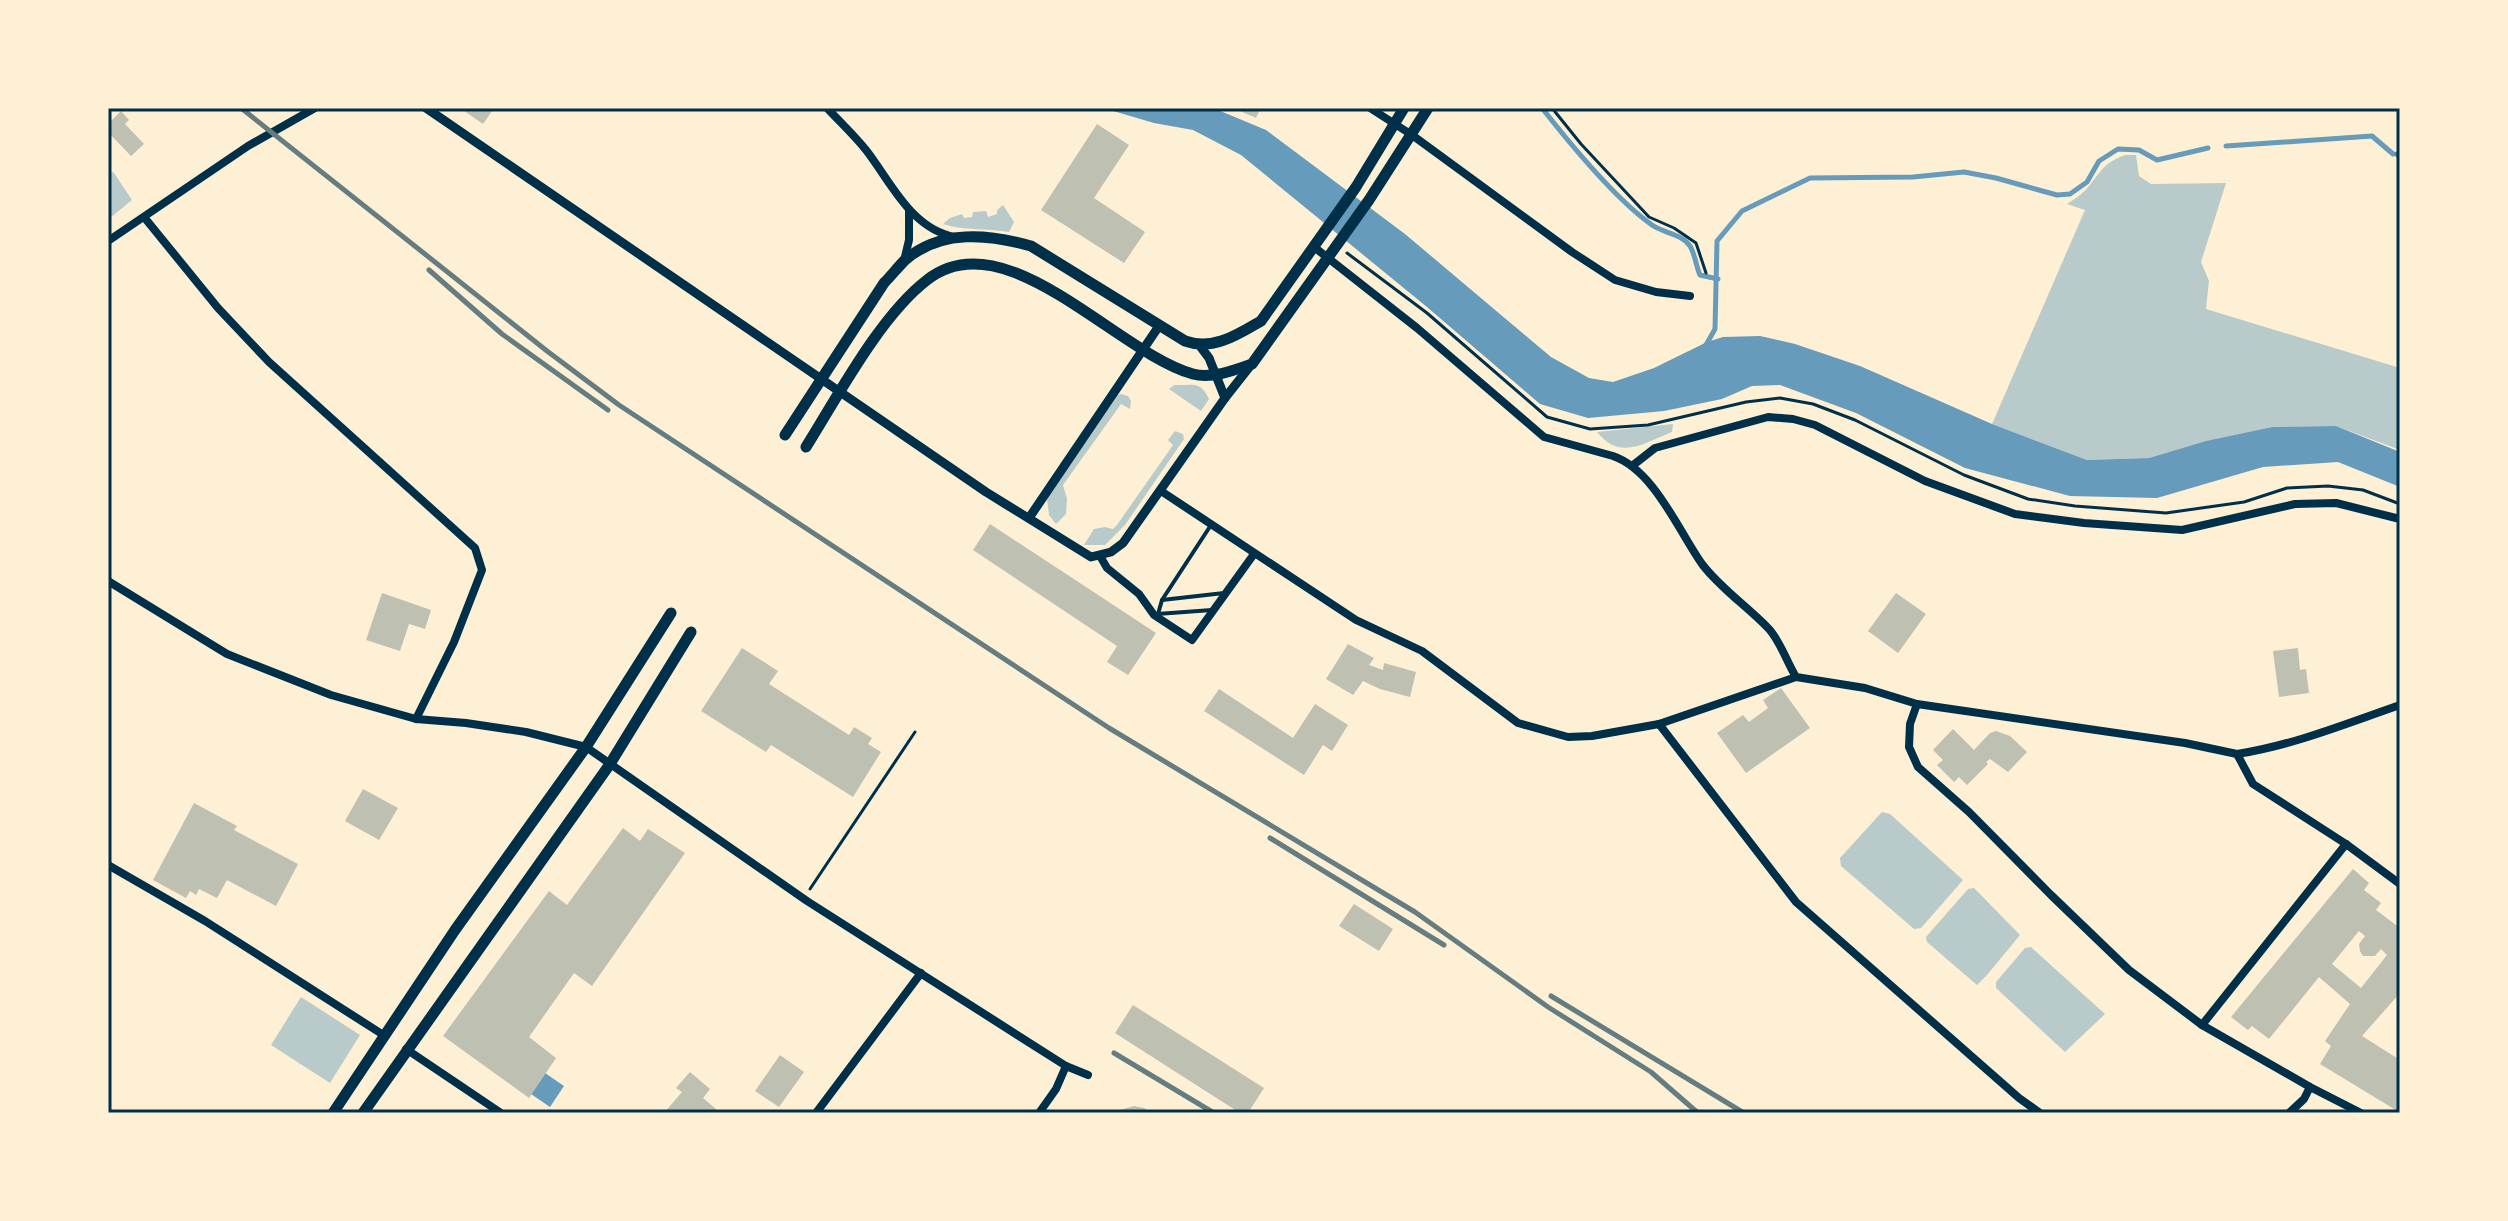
<svg xmlns="http://www.w3.org/2000/svg" width="2508" height="1221" viewBox="0 0 2508 1221" font-family="'Roboto Condensed',sans-serif">
  <style>
    .green { fill: #b9caca }
    .water { fill: #669bbc }
    .lines { fill: none; stroke-linecap: round; stroke-linejoin: round }
    .stream { stroke: #669bbc; stroke-width: 5 }
    .building { fill: #bec0b2; fill-rule: evenodd }
    .path { stroke: #003049; stroke-width: 3 }
    .service { stroke: #003049; stroke-width: 4 }
    .minor { stroke: #003049; stroke-width: 8 }
    .tertiary { stroke: #003049; stroke-width: 9 }
    .secondary { stroke: #003049; stroke-width: 11 }
    .rail { stroke: #657d81; stroke-width: 5 }
    .neatline { fill: none; stroke: #003049; stroke-width: 3 }
  </style>
  <rect width="100%" height="100%" fill="#fdf0d5"/>
  <!-- green -->
  <g class="green">
    <path d="M2125 155H2136L2139 176 2151 184 2226 183 2201 262 2209 281 2206 309 2400 368V450L2336 426 2272 427 2207 441 2149 458 2087 460 1992 424 2085 210 2067 204C2075 199 2084 193 2089 186 2102 170 2104 163 2125 155Z"/>
    <path d="M108 170 114 173 132 200 110 218 108 215Z"/>
    <path d="M1003 205 1014 222 1009 232C986 228 965 231 943 224L950 218 962 214 964 218 972 217 973 212 986 211 988 217 997 214V210Z"/>
    <path d="M1174 385C1193 386 1200 380 1209 399L1201 411 1169 389Z"/>
    <path d="M1121 394 1128 396 1131 401 1130 409 1121 404 1063 485 1067 499 1066 514 1056 524 1049 515 1047 499 1118 395Z"/>
    <path d="M1673 424 1672 432C1644 443 1620 461 1597 432Z"/>
    <path d="M1175 431 1183 434 1184 439 1125 525 1105 545H1084L1094 529 1105 527 1113 529 1117 525 1173 445 1168 440Z"/>
    <path d="M1882 812 1890 814 1963 880 1921 928 1914 929 1841 866 1840 858Z"/>
    <path d="M1974 888 2020 935 1987 975 1977 985 1927 942 1926 937 1968 889Z"/>
    <path d="M2031 947 2105 1014 2065 1052 1996 988V982L2025 948Z"/>
    <path d="M301 997 360 1035 330 1083 271 1045Z"/>
  </g>
  <!-- water -->
  <g class="water">
    <path d="M1103 108H1213L1266 130 1405 234 1551 357 1589 378 1613 382 1654 368 1707 342 1723 337 1760 336 1795 344 1860 366 1992 424 2087 460 2149 458 2206 441 2272 427 2336 426 2400 452V487L2338 462 2263 467 2157 498 2070 496 1965 468 1856 413 1780 385 1752 386 1722 399 1664 411 1588 418 1540 404 1427 307 1241 155 1193 130 1154 123Z"/>
    <path d="M545 1073 564 1086 550 1107 531 1094Z"/>
  </g>
  <g class="lines">
    <!-- stream -->
    <g class="stream">
      <path d="M1542 108C1571 145 1614 198 1652 225 1663 233 1682 234 1690 246 1695 254 1696 266 1700 275L1718 279"/>
      <path d="M2226 146 2372 136 2393 154"/>
      <path d="M1706 345 1715 329 1717 241 1742 211 1810 178 1913 177 1964 172 1996 178 2057 195 2070 194 2087 182 2099 161 2118 149 2139 150 2157 160 2208 148"/>
    </g>
  </g>
  <!-- building -->
  <g class="building">
    <path d="M460 108H494L483 124Z"/>
    <path d="M1242 108H1261L1256 118 1240 111Z"/>
    <path d="M121 111 129 120 125 124 144 144 131 156 108 132V124Z"/>
    <path d="M1097 124 1129 145 1094 198 1145 232 1124 263 1041 210Z"/>
    <path d="M990 524 1156 633 1128 675 1107 662 1117 646 973 550Z"/>
    <path d="M382 593 431 610 425 629 409 624 400 651 366 640Z"/>
    <path d="M1896 593 1926 614 1898 653 1868 631Z"/>
    <path d="M1348 644 1374 658 1369 665 1383 670 1384 663 1416 672 1410 697 1380 689 1363 681 1353 695 1326 679Z"/>
    <path d="M742 648 778 671 769 684 849 735 854 727 872 738 868 744 881 752 853 797 771 745 766 752 701 711Z"/>
    <path d="M2298 648 2300 670 2306 669 2309 693 2279 697 2273 651Z"/>
    <path d="M1781 688 1810 728 1746 773 1717 733 1743 715 1749 722 1768 708 1763 700Z"/>
    <path d="M1219 689 1293 738 1315 704 1348 725 1332 751 1323 745 1304 775 1204 711Z"/>
    <path d="M1953 729 1974 750 1990 733 1996 731 2010 736 2027 752 2008 772 1990 759 1986 762 1988 764 1967 785 1959 777 1954 782 1937 765 1943 760 1933 750Z"/>
    <path d="M363 789 398 808 379 840 345 821Z"/>
    <path d="M194 803 237 826 234 830 298 864 276 906 227 880 217 898 199 889 196 895 190 891 186 898 153 880Z"/>
    <path d="M623 828 640 841 648 829 685 853 592 986 574 973 529 1037 556 1058 529 1098 443 1036 549 891 567 905Z"/>
    <path d="M2353 869 2369 883 2364 890 2381 903 2376 910 2400 928V993L2362 1036 2400 1060 2399 1112 2320 1064 2331 1046 2325 1041 2350 1004 2319 977 2269 1039 2252 1026 2248 1030 2231 1017ZM2359 931 2365 936 2359 944 2360 951 2363 956H2375L2381 949 2387 955 2361 988 2332 964Z"/>
    <path d="M1354 904 1393 929 1379 951 1339 926Z"/>
    <path d="M1133 1005 1264 1088 1248 1113H1240L1115 1033Z"/>
    <path d="M780 1055 804 1072 779 1107 755 1091Z"/>
    <path d="M690 1072 710 1089 703 1098 716 1109 713 1113H664L682 1092 676 1088Z"/>
    <path d="M1134 1106 1144 1108 1152 1113H1110Z"/>
  </g>
  <g class="lines">
    <!-- path -->
    <g class="path">
      <path d="M1552 108 1581 144 1649 217 1674 228 1696 243 1706 273"/>
      <path d="M1347 253 1427 313 1547 417 1590 429 1648 425 1746 402 1780 398 1813 404 1855 420 1964 475 2028 499 2075 506 2166 513 2244 502 2287 488 2328 486 2363 490 2400 504"/>
      <path d="M810 889 915 732"/>
    </g>
    <!-- service -->
    <g class="service">
      <path d="M1162 600 1224 593"/>
      <path d="M1157 614 1212 610"/>
      <path d="M1158 614 1162 600 1211 525"/>
    </g>
    <!-- minor -->
    <g class="minor">
      <path d="M827 108C840 122 854 135 866 150 891 182 911 229 955 237"/>
      <path d="M1370 108 1412 135 1572 252 1615 280 1656 292 1690 296"/>
      <path d="M144 217 218 308 269 362 475 548 482 570 454 642 416 719"/>
      <path d="M108 241 248 146 315 108"/>
      <path d="M1314 247 1417 328 1544 437 1613 456C1654 470 1678 530 1702 564 1720 588 1748 607 1769 629 1780 641 1787 662 1796 677L1865 688 1917 704 2185 743 2237 754 2253 784 2346 844 2400 884"/>
      <path d="M904 261 909 240V210"/>
      <path d="M1632 466 1655 448 1768 417 1793 419 1815 425 1925 481 2015 514 2084 523 2182 530 2295 504 2336 503 2400 519"/>
      <path d="M1161 491 1356 620 1422 651 1518 723 1568 737 1592 736 1659 724 1796 677"/>
      <path d="M1100 556 1107 568 1139 594 1154 615 1192 640 1254 554"/>
      <path d="M108 581 227 654 331 695 416 719 466 723 526 732 586 747 807 901 1066 1066 1056 1089 1039 1113"/>
      <path d="M1917 704 1910 724 1909 747 1918 767 1969 812 2051 895 2129 970 2202 1025 2310 1087 2361 1113"/>
      <path d="M1659 724 1796 902 2019 1098 2040 1113"/>
      <path d="M2237 754C2294 745 2345 724 2400 705"/>
      <path d="M108 865 205 921 385 1036"/>
      <path d="M2202 1025 2346 844"/>
      <path d="M406 1049 501 1113"/>
      <path d="M1066 1066 1088 1075"/>
      <path d="M816 1113 921 973"/>
      <path d="M2289 1113 2304 1099 2310 1087"/>
    </g>
    <!-- tertiary -->
    <g class="tertiary">
      <path d="M426 108 986 492 1091 557 1111 552 1123 543 1225 398 1251 365"/>
      <path d="M1200 346 1209 358 1225 398"/>
      <path d="M1029 518 1159 326"/>
    </g>
    <!-- secondary -->
    <g class="secondary">
      <path d="M785 435 884 283C891 276 898 267 905 260 941 229 989 234 1031 246L1185 341C1213 351 1237 335 1261 321L1356 187 1404 108"/>
      <path d="M806 447C838 396 880 316 927 280 1005 218 1117 353 1193 374 1212 379 1235 370 1252 364L1369 200 1428 108"/>
      <path d="M333 1113 455 930 586 747 671 613"/>
      <path d="M363 1113 610 764 691 632"/>
    </g>
    <!-- rail -->
    <g class="rail">
      <path d="M241 108 547 351 619 405 1109 728 1415 912 1548 1007 1651 1072 1698 1113"/>
      <path d="M2397 154 2400 158"/>
      <path d="M429 270 502 334 608 410"/>
      <path d="M1270 838 1444 945"/>
      <path d="M1551 996 1744 1113"/>
      <path d="M1114 1053 1214 1113"/>
    </g>
  </g>
  <!-- border -->
  <rect width="2508" height="1221" fill="none" stroke="#fdf0d5" stroke-width="220"/>
  <rect x="110" y="110" width="2288" height="1001" class="neatline"/>
</svg>
